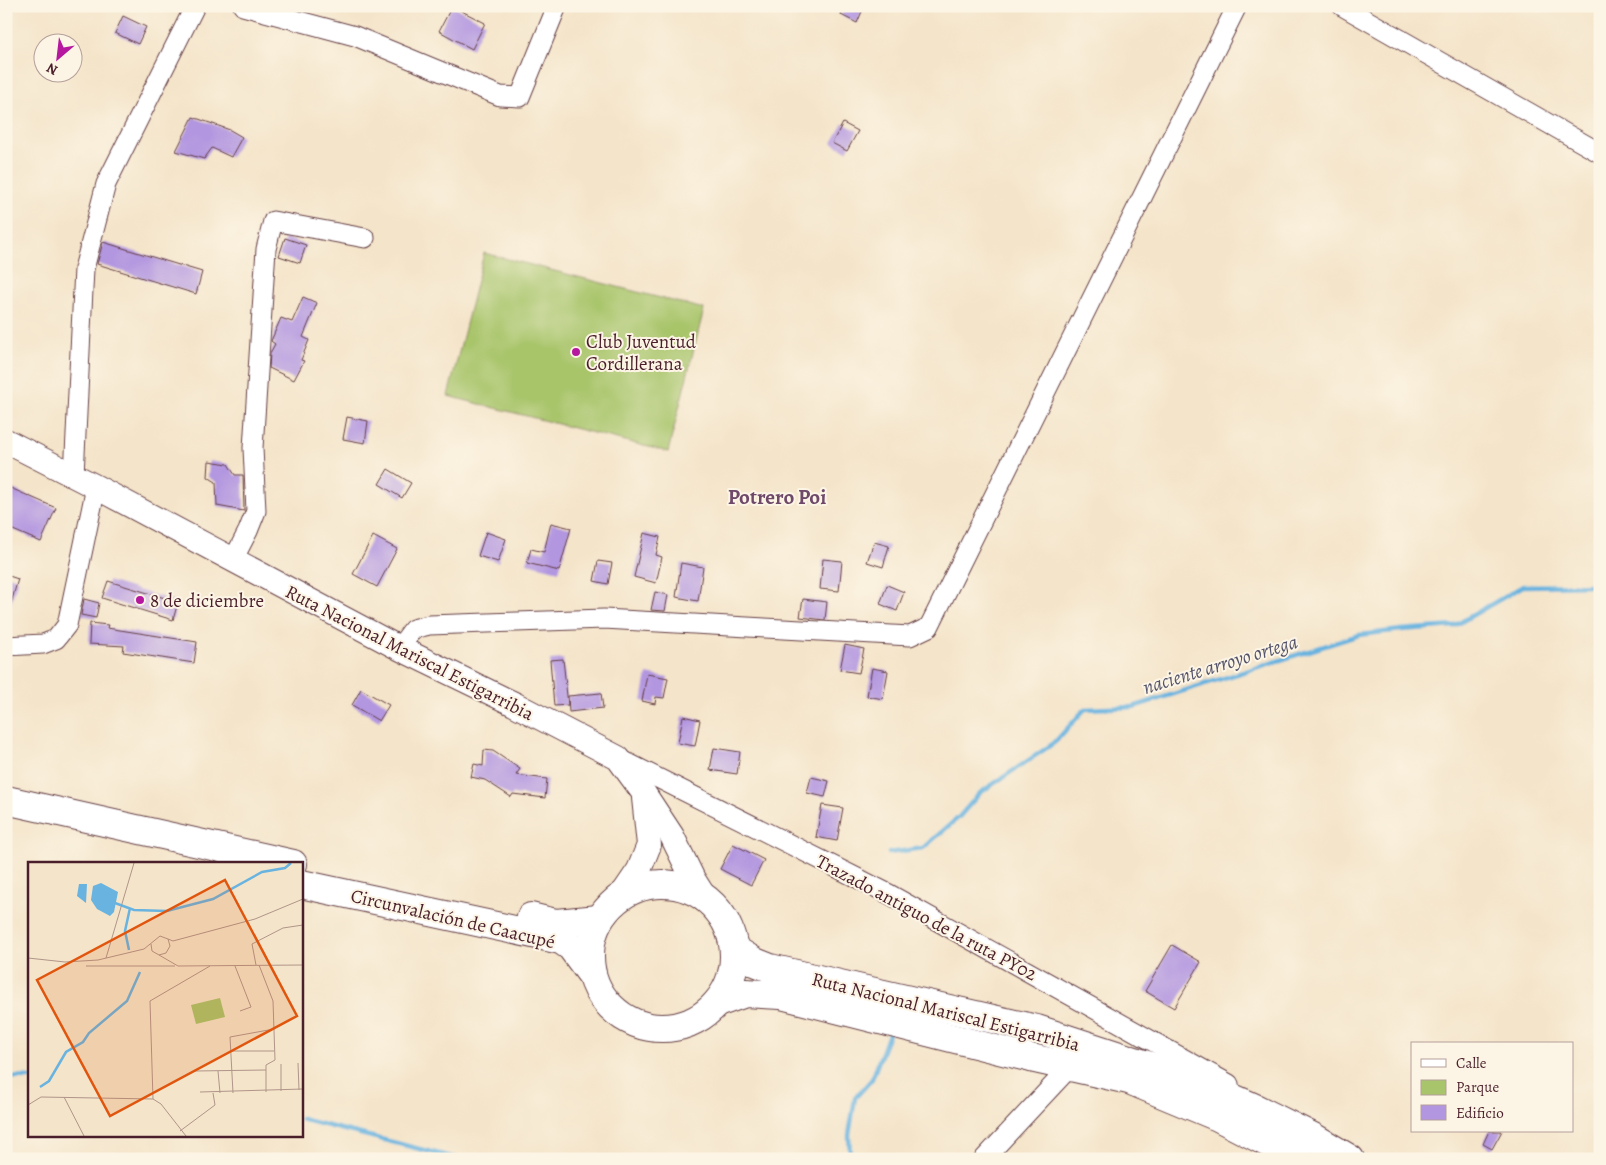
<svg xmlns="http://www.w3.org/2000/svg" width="1606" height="1165" viewBox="0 0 1606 1165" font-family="Alegreya,serif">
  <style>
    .green { fill: #a8c56b; stroke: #79724b }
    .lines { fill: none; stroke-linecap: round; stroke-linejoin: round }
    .stream { stroke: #68b3e0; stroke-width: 4.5 }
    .building { fill: #b296e0 }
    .minor-casing { stroke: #643d43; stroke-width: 21 }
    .major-casing { stroke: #643d43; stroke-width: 26 }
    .highway-casing { stroke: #643d43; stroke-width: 30 }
    .minor { stroke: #fff; stroke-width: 19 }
    .major { stroke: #fff; stroke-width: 24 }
    .highway { stroke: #fff; stroke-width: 28 }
    .poi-dot { fill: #b5179e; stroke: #fcf5e5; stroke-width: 2 }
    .labels { text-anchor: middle; stroke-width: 4; stroke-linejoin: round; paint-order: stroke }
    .poi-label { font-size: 19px; fill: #4a1f2b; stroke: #fcf5e5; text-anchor: start }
    .street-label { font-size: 19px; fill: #4a1f2b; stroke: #fcf5e5 }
    .water-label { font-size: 20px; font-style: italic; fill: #54536a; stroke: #fcf5e5 }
    .quarter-label { font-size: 21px; font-weight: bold; fill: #6e496a; stroke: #fcf5e5 }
    .inset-river { fill: none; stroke: #68b3e0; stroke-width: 2.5 }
    .inset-road { fill: none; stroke: #b0958a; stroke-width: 1 }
    .view { fill: #e0560e; fill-opacity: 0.15; stroke: #e0560e; stroke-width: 2.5 }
    .inset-edge { fill: none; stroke: #4a1f2b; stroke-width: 2.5 }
  </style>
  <rect width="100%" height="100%" fill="#fcf5e5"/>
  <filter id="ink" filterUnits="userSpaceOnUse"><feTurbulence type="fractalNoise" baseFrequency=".02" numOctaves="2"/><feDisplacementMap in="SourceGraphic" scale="10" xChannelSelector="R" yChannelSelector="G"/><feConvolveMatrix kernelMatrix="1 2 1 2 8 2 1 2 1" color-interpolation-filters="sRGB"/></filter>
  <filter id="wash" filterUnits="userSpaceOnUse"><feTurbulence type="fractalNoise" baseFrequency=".0096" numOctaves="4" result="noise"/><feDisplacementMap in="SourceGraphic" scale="20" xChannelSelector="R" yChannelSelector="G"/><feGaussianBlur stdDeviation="1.12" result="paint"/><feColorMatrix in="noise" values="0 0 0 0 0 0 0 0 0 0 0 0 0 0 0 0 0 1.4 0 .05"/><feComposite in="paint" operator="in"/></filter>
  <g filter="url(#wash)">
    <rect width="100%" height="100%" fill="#f4e4c9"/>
    <!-- green -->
    <path class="green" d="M484 253 704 309 668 452 448 396Z"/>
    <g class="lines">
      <!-- stream -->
      <g class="stream">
        <path d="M889 853 923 848 959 817 980 793 1054 743 1085 709 1133 707 1359 635 1401 630 1454 626 1523 586 1600 585"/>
        <path d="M6 1077 29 1078"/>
        <path d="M301 1119 459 1159"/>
        <path d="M850 1159 849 1135 855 1098 872 1079 889 1034"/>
      </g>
    </g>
    <g id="blocks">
      <!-- building -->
      <g class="building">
        <path d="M452 6 485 23 472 49 439 31Z"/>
        <path d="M845 6H857L863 9 857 23 841 15Z"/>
        <path d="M123 16 146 27 138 44 115 33Z"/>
        <path d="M193 117 230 130 242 137 231 157 212 148 204 159 176 151Z"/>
        <path d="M843 123 858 131 847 151 832 143Z"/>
        <path d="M285 238 306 245 300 263 279 256Z"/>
        <path d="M103 242 202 272 196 294 97 264Z"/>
        <path d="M303 297 317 303 303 337 309 340 301 360 304 361 294 380 269 368 270 353 275 344 271 341 281 318 292 322Z"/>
        <path d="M347 417 368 421 365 443 343 439Z"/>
        <path d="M209 461 228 464 235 475H243L244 511 217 506 216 482 208 477Z"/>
        <path d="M388 469 411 483 402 498 379 484Z"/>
        <path d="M6 486 56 508 41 542 6 527Z"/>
        <path d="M551 523 571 528 559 571 527 563 531 549 544 552Z"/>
        <path d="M486 532 506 539 498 562 478 556Z"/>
        <path d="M644 533 660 537 656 555 662 557 656 583 634 577Z"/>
        <path d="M373 536 397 549 377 587 353 574Z"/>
        <path d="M874 542 889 546 883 567 867 562Z"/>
        <path d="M823 559 842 561 839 591 820 589Z"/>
        <path d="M598 561 612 563 608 584 594 581Z"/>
        <path d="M681 563 703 567 698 601 676 597Z"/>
        <path d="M6 575 18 579 9 610 6 609Z"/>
        <path d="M108 581 178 602 173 620 102 598Z"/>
        <path d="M887 585 904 592 897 611 880 604Z"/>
        <path d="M655 592 668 595 665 611 651 610Z"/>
        <path d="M84 599 99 603 96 618 81 615Z"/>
        <path d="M803 599 827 602 825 620 800 617Z"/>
        <path d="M90 623 108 625 107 628 197 642 194 663 123 652 124 646 89 644Z"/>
        <path d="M845 645 864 649 859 673 840 670Z"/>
        <path d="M563 659 568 705 554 706 550 660Z"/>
        <path d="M872 668 888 671 883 699 867 696Z"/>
        <path d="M647 674 668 678 664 698 656 697 655 704 642 701Z"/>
        <path d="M361 689 389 705 379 721 352 705Z"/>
        <path d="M601 693 603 708 569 712 568 696Z"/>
        <path d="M683 716 700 720 695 746 678 743Z"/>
        <path d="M714 748 740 752 737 774 710 770Z"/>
        <path d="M484 750 493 751 520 769 516 775 547 779 545 798 513 794 511 797 485 780 471 777 474 764 483 766Z"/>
        <path d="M811 777 829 781 825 797 807 793Z"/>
        <path d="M822 805 843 808 837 841 816 837Z"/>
        <path d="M733 844 764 860 751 885 720 869Z"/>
        <path d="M1172 945 1201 962 1174 1008 1145 991Z"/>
        <path d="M1489 1131H1502L1492 1149 1483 1144Z"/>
      </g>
    </g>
  </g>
  <g filter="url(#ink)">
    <use href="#blocks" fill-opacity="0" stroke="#643d43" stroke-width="1"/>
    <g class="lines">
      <!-- minor casing -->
      <g class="minor-casing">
        <g id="minor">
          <path d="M243 6 355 36 500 96 520 97 557 6"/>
          <path d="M1342 6 1600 153"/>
          <path d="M74 475 84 269 106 184 195 6"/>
          <path d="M233 560 248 531 256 511 253 448 266 249 273 221 365 238"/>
          <path d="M6 646 43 644 56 639 67 625 96 487"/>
          <path d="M399 648 413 629 429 625 604 619 910 636 929 627 1237 6"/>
          <path d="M620 759 889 894 1229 1084"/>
          <path d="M984 1159 1070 1067"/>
        </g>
      </g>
      <!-- major casing -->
      <g class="major-casing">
        <g id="major">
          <path d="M6 441 96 487 399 648 514 704 618 758 643 792 672 836 693 879 705 898"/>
          <path d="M622 895 639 870 649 845 644 798"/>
        </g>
      </g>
      <!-- highway casing -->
      <g class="highway-casing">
        <g id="highway">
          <path d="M6 800 293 864"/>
          <path d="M301 884 561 940 571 947 591 974"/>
          <circle cx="662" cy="956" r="72"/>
          <path d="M531 917 556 923 599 919"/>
          <path d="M734 949 755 962 770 968 1037 1029 1190 1079 1253 1107 1313 1137 1350 1159"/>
          <path d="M717 1003 745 993 781 995 1031 1058 1129 1080 1218 1117 1299 1159"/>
        </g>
      </g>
      <!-- minor -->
      <use href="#minor" class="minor"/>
      <!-- major -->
      <use href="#major" class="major"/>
      <!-- highway -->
      <use href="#highway" class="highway"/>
    </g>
  </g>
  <!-- markers -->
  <g class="poi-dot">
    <circle cx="576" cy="352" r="5"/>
    <circle cx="140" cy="600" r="5"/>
  </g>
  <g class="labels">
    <!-- poi labels -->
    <g class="poi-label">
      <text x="586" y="348">Club Juventud<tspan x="586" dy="22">Cordillerana</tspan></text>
      <text x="150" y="607">8 de diciembre</text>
    </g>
    <!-- street labels -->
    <g class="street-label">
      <text transform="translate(410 652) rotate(27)" y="7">Ruta Nacional Mariscal Estigarribia</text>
      <text transform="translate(927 917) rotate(28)" y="7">Trazado antiguo de la ruta PY02</text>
      <text transform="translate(453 918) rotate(13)" y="7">Circunvalación de Caacupé</text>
      <text transform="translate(946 1011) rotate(14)" y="7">Ruta Nacional Mariscal Estigarribia</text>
    </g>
    <!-- water labels -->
    <g class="water-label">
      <text transform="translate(1220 664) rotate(-17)" y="7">naciente arroyo ortega</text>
    </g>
    <!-- quarter labels -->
    <g class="quarter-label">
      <text x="777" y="504">Potrero Poi</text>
    </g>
  </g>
  <!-- overview -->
  <g transform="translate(28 862)">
    <rect width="275" height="275" fill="#f4e4c9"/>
    <path d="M192 136 197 155 168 162 163 143Z" fill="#a8c56b"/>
    <path d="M73 21 90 30 86 50 82 54 69 47 63 38 65 24ZM51 22H59L58 41 49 34Z" fill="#68b3e0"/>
    <path class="inset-river" d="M87 41 106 48 139 49 185 37 234 10 257 6 263 1M101 88 97 69 102 46M12 225 21 219 38 190 55 180 61 171 99 139 112 110"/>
    <path class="inset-road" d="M140 77 145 79 227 57 275 37M131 93 150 104 275 103M0 96 37 100 70 98 116 87 132 74 140 77 142 84 138 91 131 93 124 89 123 82M78 96 106 1M228 103 224 82 255 66 275 63M231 103 245 139 247 198 238 203V230M58 104H147M207 104 223 145 212 149M204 189H246M270 201 271 228M253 202V229M167 209 238 208M190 209 192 231M172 230 275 227M205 231 202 175 246 167M36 235 56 274M125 237 122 139 182 104M0 243 13 235 125 237 133 242 158 274M152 269 187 243 185 231"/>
    <path class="view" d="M197 18 269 154 82 254 9 118Z"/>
    <rect width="275" height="275" class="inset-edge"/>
  </g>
  <!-- margin -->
  <rect width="1606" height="1165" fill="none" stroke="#fcf5e5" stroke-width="25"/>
  <!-- legend -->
  <rect x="1411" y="1042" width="162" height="90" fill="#fcf5e5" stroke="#b59f9b"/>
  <rect x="1421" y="1059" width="25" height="8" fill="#ffffff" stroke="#b59f9b"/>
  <text x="1456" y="1068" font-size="15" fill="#4a1f2b">Calle</text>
  <rect x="1421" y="1080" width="25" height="15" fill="#a8c56b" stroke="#b59f9b"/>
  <text x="1456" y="1092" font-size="15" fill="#4a1f2b">Parque</text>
  <rect x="1421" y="1105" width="25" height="15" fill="#b296e0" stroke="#b59f9b"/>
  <text x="1456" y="1118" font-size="15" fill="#4a1f2b">Edificio</text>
  <!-- north arrow -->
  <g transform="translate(58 58) rotate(208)"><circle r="24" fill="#fcf5e5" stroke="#b59f9b"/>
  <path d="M0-4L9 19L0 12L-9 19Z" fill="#b5179e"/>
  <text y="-8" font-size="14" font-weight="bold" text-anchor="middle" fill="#4a1f2b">N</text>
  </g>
</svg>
